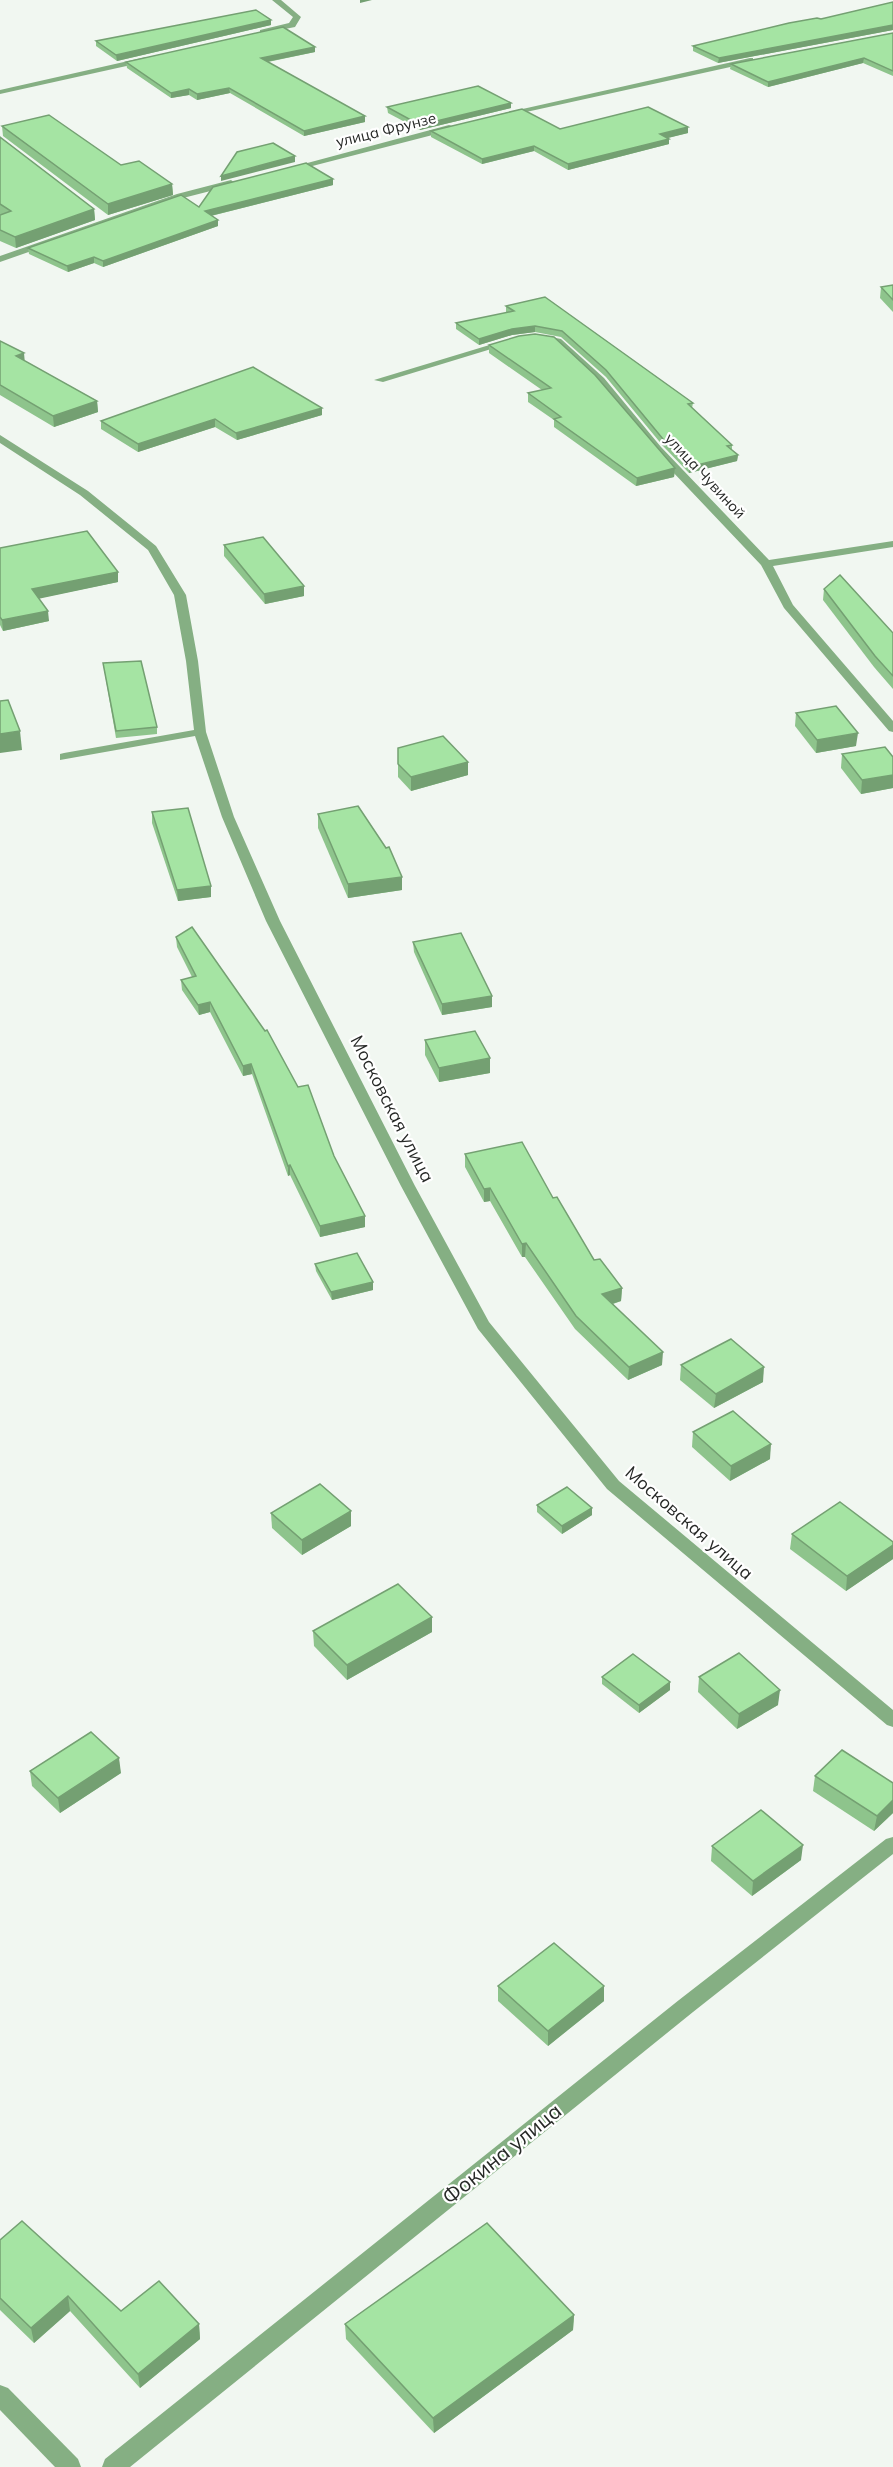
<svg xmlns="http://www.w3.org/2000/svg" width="893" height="2467" viewBox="0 0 893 2467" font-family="Mulish,sans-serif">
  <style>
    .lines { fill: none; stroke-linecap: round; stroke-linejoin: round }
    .minor { fill: #85af83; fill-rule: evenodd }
    .wall { fill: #8ec48c }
    .shaded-wall { fill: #74a072 }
    .building { fill: #a5e4a3; stroke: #74a072; stroke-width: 1.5 }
    .labels { text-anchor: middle; stroke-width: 4.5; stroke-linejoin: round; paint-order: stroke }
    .far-street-label { font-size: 15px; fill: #272927; stroke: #fff }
    .street-label { font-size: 18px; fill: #272927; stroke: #fff }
    .near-street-label { font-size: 21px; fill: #272927; stroke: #fff }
  </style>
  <rect width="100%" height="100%" fill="#f1f7f1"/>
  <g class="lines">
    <!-- minor -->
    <g class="minor">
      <path d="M272 0H281L301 17 295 27 260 34V30L289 23 293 17Z"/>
      <path d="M146 57H149V61L0 94V90Z"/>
      <path d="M750 58H753V62L504 117 500 114Z"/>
      <path d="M449 125 452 126V130L289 172 285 169Z"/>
      <path d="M231 180 235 183 234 185 183 198 0 262V256L177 194Z"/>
      <path d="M541 335 561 339 604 378 661 447 769 560 893 541V547L773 566 793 605 893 721V732L889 731 784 608 761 565 653 451 596 382 555 343 538 340V336Z"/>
      <path d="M506 340 514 342 383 382 374 380Z"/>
      <path d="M0 435 88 491 156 546 186 595 198 661 206 732 234 817 280 921 415 1186 489 1322 619 1481 893 1710V1727L887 1725 607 1489 478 1329 401 1186 266 921 222 817 195 736 60 760V754L64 753 194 730 186 661 174 595 148 550 80 495 0 443Z"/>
      <path d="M893 1837V1854L693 2012 130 2467H102L105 2459 679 2000 886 1839Z"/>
      <path d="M0 2385 8 2388 78 2459 81 2467H55L0 2410Z"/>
    </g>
  </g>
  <!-- wall -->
  <g class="wall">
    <path d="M893 2V30L718 63 693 51V46L821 19Z"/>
    <path d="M271 20V25L117 61 96 46V41Z"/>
    <path d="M893 33V76L863 63 768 87 730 69 731 64Z"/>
    <path d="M315 47V52L268 62 365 122 304 136 230 93 197 100 189 95 171 98 127 68 126 62Z"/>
    <path d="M511 103V108L420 130 388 113 387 107Z"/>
    <path d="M2 126 121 165 172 184 173 195 108 215 3 136Z"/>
    <path d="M560 129 688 133 667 138 669 139V144L568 170 534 151 482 164 431 137V131Z"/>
    <path d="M0 137 94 209 95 220 16 248 0 241V215H1L0 214Z"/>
    <path d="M333 179V185L211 216 218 220V226L103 267 94 263 68 272 29 254 28 248 199 207Z"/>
    <path d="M893 285V312L880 298 881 287Z"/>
    <path d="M545 297 693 403 692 408 732 445V450L738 455 737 461 689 473 663 446 606 377 561 337 535 332 512 335 479 345 456 329V323L507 313 506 312V306Z"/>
    <path d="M0 341 25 361 97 401 98 412 54 427 0 395Z"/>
    <path d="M489 345 675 468 674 477 636 486 554 427V420L528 402V393L542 390 489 353Z"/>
    <path d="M322 415 237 440 215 427 138 452 101 429V421Z"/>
    <path d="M224 545 304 596 265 604 224 556Z"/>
    <path d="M0 548 118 582 39 598 49 621 3 631 0 625Z"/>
    <path d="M824 589 893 633V689L874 667 823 600Z"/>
    <path d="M103 663 157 727V734L116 738Z"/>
    <path d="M796 713 856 746 816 753 795 726Z"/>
    <path d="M398 748 468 775 411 791 398 777Z"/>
    <path d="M842 754 893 757V788L861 794 841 768Z"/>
    <path d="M152 812 211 886V897L178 901 152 823Z"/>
    <path d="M318 814 402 877V890L348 898 318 828Z"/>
    <path d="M176 937 334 1156 365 1227 320 1237 290 1175 288 1176 252 1074 243 1076 210 1012 199 1015 182 990 181 980 192 977 177 947Z"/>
    <path d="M413 942 492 996V1007L442 1015 414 952Z"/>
    <path d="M425 1040 490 1073 439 1082 425 1055Z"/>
    <path d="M465 1154 553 1198 594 1260 622 1288 621 1301 613 1304 662 1365 628 1380 575 1329 525 1257H522L490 1201 484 1202 465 1167Z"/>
    <path d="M315 1264 373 1290 332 1300 316 1271Z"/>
    <path d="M681 1365 763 1382 714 1408 680 1380Z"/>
    <path d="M693 1432 770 1459 730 1481 692 1447Z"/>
    <path d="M537 1505 592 1515 562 1534 537 1512Z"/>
    <path d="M351 1511V1526L302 1555 272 1528 271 1513Z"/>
    <path d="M792 1534 893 1542V1559L846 1591 790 1549Z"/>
    <path d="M313 1631 432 1632 347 1680 314 1646Z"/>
    <path d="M602 1677 670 1682V1690L639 1713 602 1684Z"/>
    <path d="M699 1677 778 1705 737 1729 698 1692Z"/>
    <path d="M30 1771 121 1773 60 1813 32 1786Z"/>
    <path d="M815 1776 893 1783V1813L874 1831 813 1791Z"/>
    <path d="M712 1846 801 1860 752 1896 711 1861Z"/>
    <path d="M498 1986 604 2001 548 2046 498 2001Z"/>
    <path d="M0 2240 121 2311 199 2324 200 2339 140 2388 70 2311 34 2343 0 2310Z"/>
    <path d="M574 2315 573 2330 434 2433 346 2339 345 2324Z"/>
  </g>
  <!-- shaded-wall -->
  <g class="shaded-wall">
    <path d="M360 0H372L360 3Z"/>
    <path d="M271 20V25L117 61 116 55Z"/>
    <path d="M893 25V30L718 63 719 58Z"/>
    <path d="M315 47V52L261 63V58Z"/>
    <path d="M864 58 863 63 768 87V82Z"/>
    <path d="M229 88 230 93 197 100V94Z"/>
    <path d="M189 89V95L171 98V93Z"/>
    <path d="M511 103V108L420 130V125Z"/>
    <path d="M365 116V122L304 136V131Z"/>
    <path d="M688 127V133L660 140V134Z"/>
    <path d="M669 139V144L568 170V164Z"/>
    <path d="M534 146V151L482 164V159Z"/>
    <path d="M295 156V162L221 181V176Z"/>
    <path d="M333 179V185L206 217 205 211Z"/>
    <path d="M172 184 173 195 108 215V204Z"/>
    <path d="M94 209 95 220 16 248 15 237Z"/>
    <path d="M218 220V226L103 267V261Z"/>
    <path d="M94 257V263L68 272 67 266Z"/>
    <path d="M535 326V332L512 335 479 345V339L512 329Z"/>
    <path d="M24 353 25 364 16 356Z"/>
    <path d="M97 401 98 412 54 427 53 416Z"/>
    <path d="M322 408V415L237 440 236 433Z"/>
    <path d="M215 419V427L138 452V444Z"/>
    <path d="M738 455 737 461 689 473V467Z"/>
    <path d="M675 468 674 477 636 486 637 478Z"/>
    <path d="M118 572V582L33 600 32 589Z"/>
    <path d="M304 586V596L265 604 264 594Z"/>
    <path d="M48 611 49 621 3 631 2 620Z"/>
    <path d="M20 731 22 750 0 753V734Z"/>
    <path d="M858 733 856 746 816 753 817 740Z"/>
    <path d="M468 762V775L411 791V777Z"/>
    <path d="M893 775V788L861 794 862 780Z"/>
    <path d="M402 877V890L348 898V884Z"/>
    <path d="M211 886V897L178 901 177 890Z"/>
    <path d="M492 996V1007L442 1015V1004Z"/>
    <path d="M210 1002V1012L199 1015 198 1005Z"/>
    <path d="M490 1058V1073L439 1082V1068Z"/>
    <path d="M251 1064 252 1074 243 1076V1066Z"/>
    <path d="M290 1165V1175L288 1176V1166Z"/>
    <path d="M490 1188V1201L484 1202V1189Z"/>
    <path d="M365 1216V1227L320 1237V1226Z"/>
    <path d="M526 1243 525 1257H522V1244Z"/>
    <path d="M373 1282V1290L332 1300 331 1292Z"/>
    <path d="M622 1288 621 1301 602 1307V1294Z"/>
    <path d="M663 1352 662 1365 628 1380 629 1367Z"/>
    <path d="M764 1367 763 1382 714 1408 716 1394Z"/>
    <path d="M771 1444 770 1459 730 1481 731 1466Z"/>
    <path d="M592 1508V1515L562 1534V1526Z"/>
    <path d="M351 1511V1526L302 1555V1540Z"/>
    <path d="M893 1545V1559L846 1591 847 1576Z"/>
    <path d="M432 1617V1632L347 1680V1665Z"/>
    <path d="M670 1682V1690L639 1713V1705Z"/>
    <path d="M780 1690 778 1705 737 1729 739 1714Z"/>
    <path d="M119 1758 121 1773 60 1813 58 1798Z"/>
    <path d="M893 1800V1813L874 1831 877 1816Z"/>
    <path d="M803 1845 801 1860 752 1896 753 1881Z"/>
    <path d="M604 1986V2001L548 2046V2031Z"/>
    <path d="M68 2296 70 2311 34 2343 31 2328Z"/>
    <path d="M574 2315 573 2330 434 2433 433 2418Z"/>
    <path d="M199 2324 200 2339 140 2388 138 2374Z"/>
  </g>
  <!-- building -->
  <g class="building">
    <path d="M893 2V25L719 58 693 46 789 23 817 18 821 19Z"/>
    <path d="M256 10 271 20 116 55 96 41Z"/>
    <path d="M283 27 315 47 261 58 365 116 304 131 229 88 197 94 189 89 171 93 126 62Z"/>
    <path d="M893 33V71L864 58 768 82 731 64Z"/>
    <path d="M478 86 511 103 420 125 387 107Z"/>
    <path d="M648 107 688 127 660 134 669 139 568 164 534 146 482 159 431 131 522 109 560 129Z"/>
    <path d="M49 115 121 165 139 161 172 184 108 204 2 126Z"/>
    <path d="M0 137 94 209 15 237 0 230V215L11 211 0 204Z"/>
    <path d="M273 143 295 156 221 176 237 152Z"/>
    <path d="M306 163 333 179 205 211 218 220 103 261 94 257 67 266 28 248 181 195 199 207 213 187Z"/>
    <path d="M893 285V300L881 287Z"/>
    <path d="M545 297 693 403 688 404 732 445 727 446 738 455 689 467 663 439 606 370 562 331 535 326 512 329 479 339 456 323 514 311 506 306Z"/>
    <path d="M535 334 554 337 595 375 675 468 637 478 554 419 561 417 528 393 551 388 489 345 519 336Z"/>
    <path d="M0 341 24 353 16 356 97 401 53 416 0 385Z"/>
    <path d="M253 367 322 408 236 433 215 419 138 444 101 421Z"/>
    <path d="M87 531 118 572 32 589 48 611 2 620 0 617V548Z"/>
    <path d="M263 537 304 586 264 594 224 545Z"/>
    <path d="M840 575 893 633V676L875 656 824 589Z"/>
    <path d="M141 661 157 727 116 731 103 663Z"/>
    <path d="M8 700 20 731 0 734V701Z"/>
    <path d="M836 706 858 733 817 740 796 713Z"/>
    <path d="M443 736 468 762 411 777 398 764V748Z"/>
    <path d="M885 747 893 757V775L862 780 842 754Z"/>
    <path d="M358 806 386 848 389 847 402 877 348 884 318 814Z"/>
    <path d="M188 808 211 886 177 890 152 812Z"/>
    <path d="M192 927 265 1031 267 1030 298 1087 308 1085 334 1156 365 1216 320 1226 290 1165 288 1166 251 1064 243 1066 210 1002 198 1005 181 980 196 976 176 937Z"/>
    <path d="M461 933 492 996 442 1004 413 942Z"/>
    <path d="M475 1031 490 1058 439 1068 425 1040Z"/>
    <path d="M522 1142 553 1198 557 1197 594 1260 600 1259 622 1288 602 1294 663 1352 629 1367 576 1316 526 1243 522 1244 490 1188 484 1189 465 1154Z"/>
    <path d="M357 1253 373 1282 331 1292 315 1264Z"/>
    <path d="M731 1339 764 1367 716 1394 681 1365Z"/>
    <path d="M733 1411 771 1444 731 1466 693 1432Z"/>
    <path d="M320 1484 351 1511 302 1540 271 1513Z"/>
    <path d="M567 1487 592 1508 562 1526 537 1505Z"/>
    <path d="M840 1502 893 1542V1545L847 1576 792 1534Z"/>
    <path d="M398 1584 432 1617 347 1665 313 1631Z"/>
    <path d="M739 1653 780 1690 739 1714 699 1677Z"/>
    <path d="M633 1654 670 1682 639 1705 602 1677Z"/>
    <path d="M91 1732 119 1758 58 1798 30 1771Z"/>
    <path d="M842 1750 893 1783V1800L877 1816 815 1776Z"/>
    <path d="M761 1810 803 1845 753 1881 712 1846Z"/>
    <path d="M554 1943 604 1986 548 2031 498 1986Z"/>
    <path d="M22 2221 121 2311 159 2281 199 2324 138 2374 68 2296 31 2328 0 2298V2240Z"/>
    <path d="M487 2223 574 2315 433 2418 345 2324Z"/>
  </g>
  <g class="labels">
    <!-- far-street labels -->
    <g class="far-street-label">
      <text transform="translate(386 130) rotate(-14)" y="5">улица Фрунзе</text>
      <text transform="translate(705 476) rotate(47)" y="5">улица Чувиной</text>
    </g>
    <!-- street labels -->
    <g class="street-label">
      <text transform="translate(392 1109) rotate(63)" y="6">Московская улица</text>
      <text transform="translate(689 1523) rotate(41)" y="6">Московская улица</text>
    </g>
    <!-- near-street labels -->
    <g class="near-street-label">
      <text transform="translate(502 2154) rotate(-39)" y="7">Фокина улица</text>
    </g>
  </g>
</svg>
